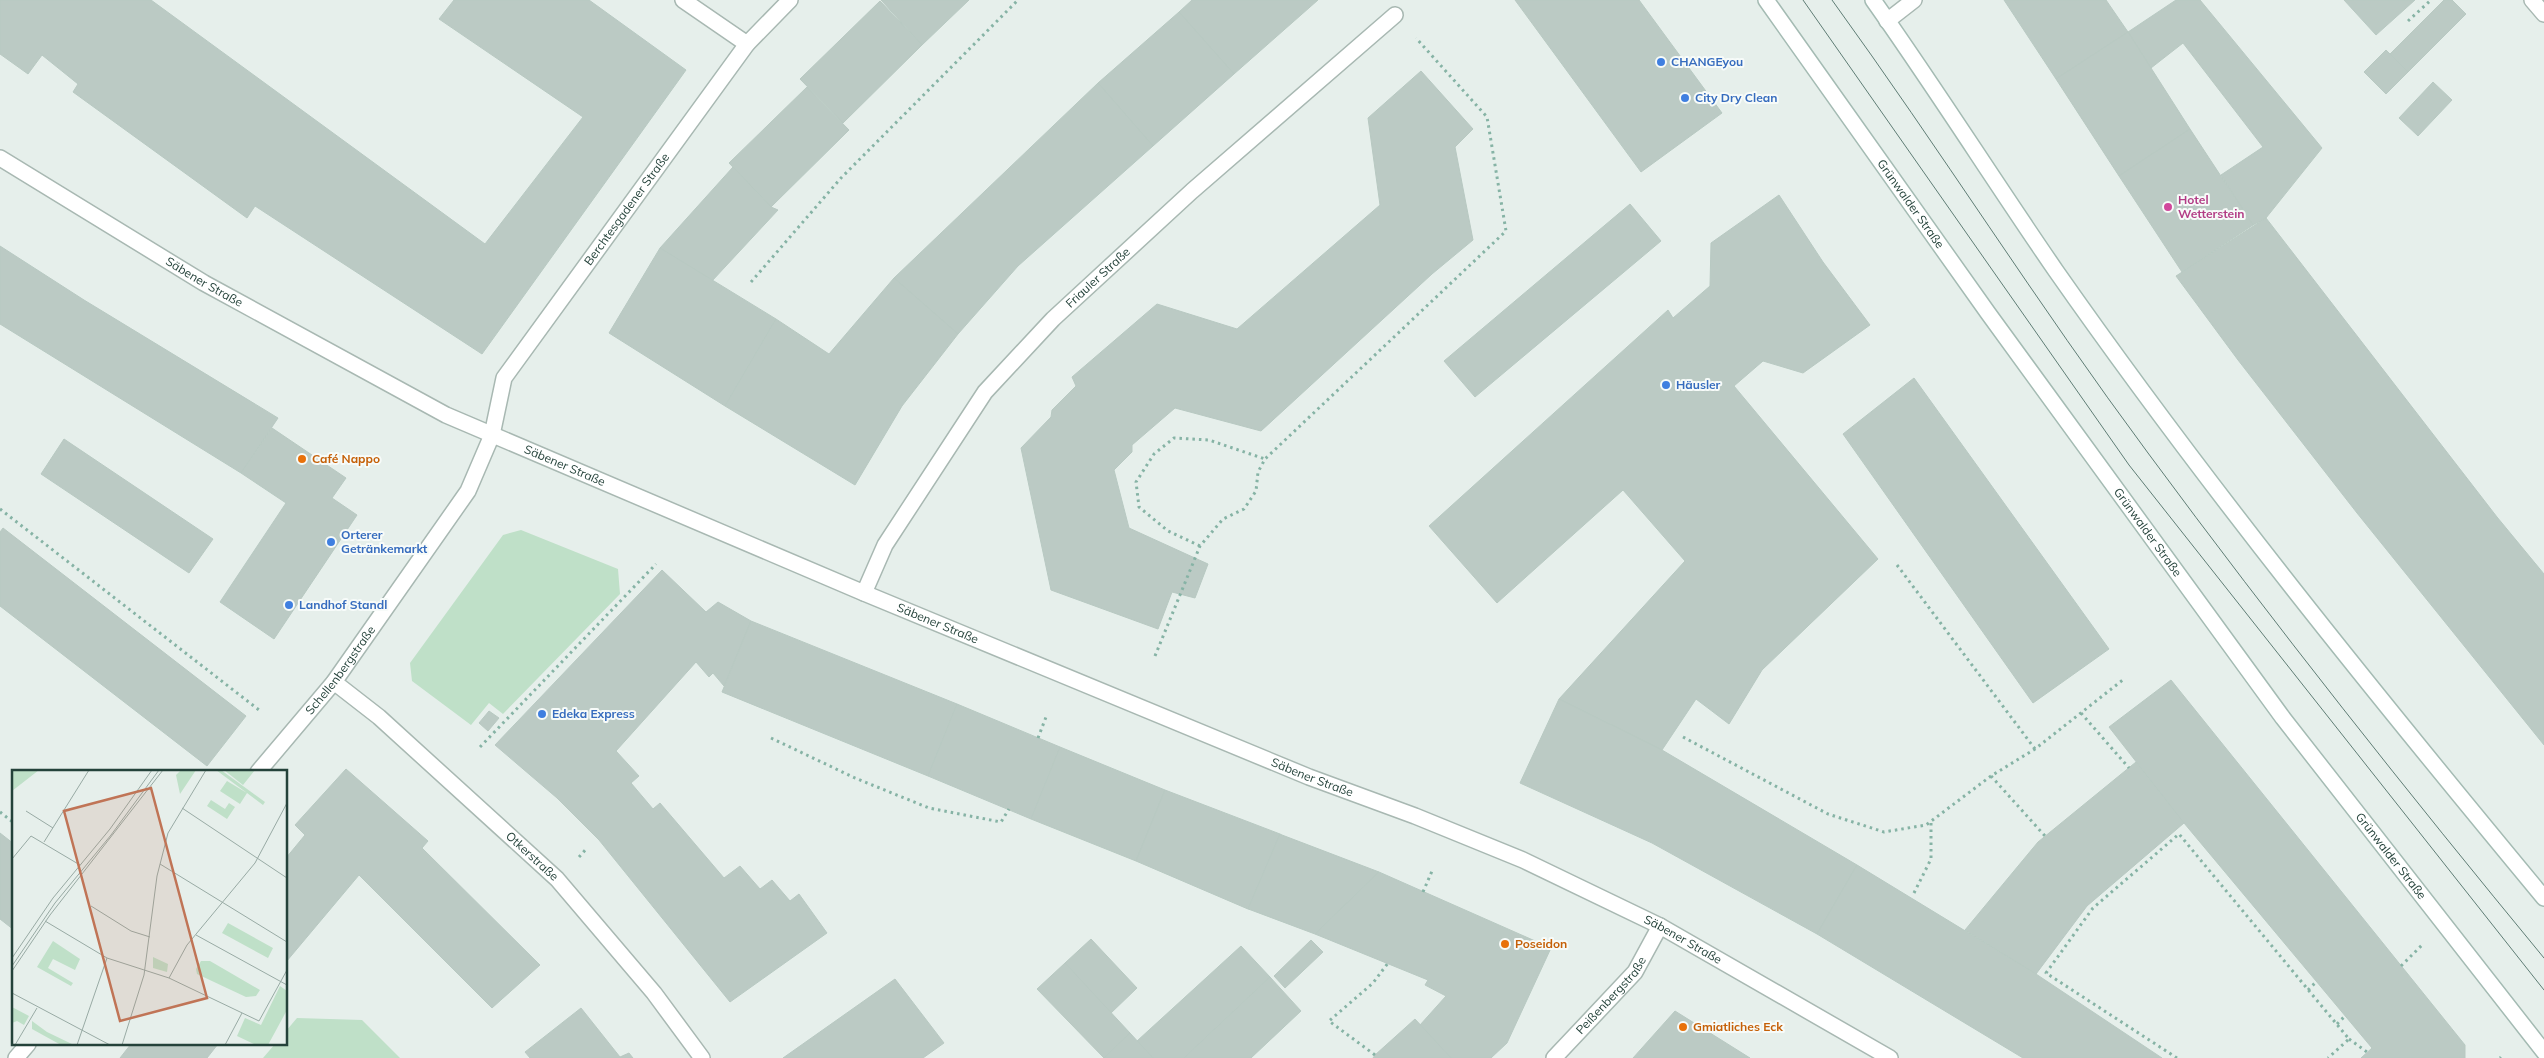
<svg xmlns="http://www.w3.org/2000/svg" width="2544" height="1058" viewBox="0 0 2544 1058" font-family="Mulish,sans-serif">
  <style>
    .green { fill: #bfe0c8 }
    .building { fill: #bbcac4; stroke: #b8c9c2 }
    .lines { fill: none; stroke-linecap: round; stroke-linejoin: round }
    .street-casing { stroke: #a8b8b2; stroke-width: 18 }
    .secondary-casing { stroke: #a4bbb3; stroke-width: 18 }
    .path { stroke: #86b3a5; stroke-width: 3; stroke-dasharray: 2.5 4; stroke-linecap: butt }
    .street { stroke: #fff; stroke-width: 15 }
    .secondary { stroke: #fff; stroke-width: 15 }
    .tram { stroke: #5f7d75; stroke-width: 1 }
    .shop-dot { fill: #3f7fe0; stroke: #f7fbf9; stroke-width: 2 }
    .hotel-dot { fill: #d1479c; stroke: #f7fbf9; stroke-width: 2 }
    .food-dot { fill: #e8710a; stroke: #f7fbf9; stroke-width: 2 }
    .labels { text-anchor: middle; stroke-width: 4; stroke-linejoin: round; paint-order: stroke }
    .shop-label { font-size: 12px; font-weight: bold; fill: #366cbe; stroke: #f7fbf9; text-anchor: start }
    .hotel-label { font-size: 12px; font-weight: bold; fill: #b23c85; stroke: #f7fbf9; text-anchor: start }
    .street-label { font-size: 12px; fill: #24423a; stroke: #f7fbf9 }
    .food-label { font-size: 12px; font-weight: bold; fill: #c56008; stroke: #f7fbf9; text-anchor: start }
    .inset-road { fill: none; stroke: #98aaa4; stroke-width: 1 }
    .view { fill: #c07456; fill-opacity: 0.15; stroke: #c07456; stroke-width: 2.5 }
    .inset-edge { fill: none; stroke: #24423a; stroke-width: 2.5 }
  </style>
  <rect width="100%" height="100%" fill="#e6efeb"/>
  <!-- green -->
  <g class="green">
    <path d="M521 530 618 569 620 594 503 714 489 703 471 725 412 681 410 663 503 535Z"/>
    <path d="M297 1018 362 1020 400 1058H263L275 1044H286V1031Z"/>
  </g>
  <!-- building -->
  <g class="building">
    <path d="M0 0H151L485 244 583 117 439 19 454 0H589L686 70 482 354 255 206 247 218 73 92 78 84 42 55 28 74 0 54Z"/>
    <path d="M881 0H969L922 45Z"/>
    <path d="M1192 0H1318L1234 74 1179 12Z"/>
    <path d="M1515 0H1639L1722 113 1641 172Z"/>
    <path d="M2004 0H2106L2128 32 2056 79Z"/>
    <path d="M2176 0H2200L2322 148 2266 218 2253 225 2221 175 2263 147 2183 43 2151 68 2128 32Z"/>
    <path d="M2344 0H2415L2376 35Z"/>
    <path d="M2444 0H2452L2466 14 2408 72 2390 54Z"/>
    <path d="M880 1 922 45 843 123 800 79Z"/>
    <path d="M1179 12 1234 74 1153 146 1098 83Z"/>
    <path d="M2128 32 2190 129 2119 176 2056 79Z"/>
    <path d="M2386 50 2408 72 2386 94 2364 72Z"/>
    <path d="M1421 71 1473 129 1455 147 1473 240 1432 274 1261 431 1175 408 1132 445V452L1114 470 1129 528 1208 564 1195 598 1172 592 1158 629 1051 590 1021 448 1051 417 1052 410 1076 386 1072 377 1157 304 1237 329 1380 205 1368 118Z"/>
    <path d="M2433 82 2452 100 2418 136 2399 118Z"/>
    <path d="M1098 83 1153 146 1018 266 958 334 894 278Z"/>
    <path d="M807 87 849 130 771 207 729 163Z"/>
    <path d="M2190 129 2253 225 2182 272 2119 176Z"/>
    <path d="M733 167 771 207 778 210 712 281 660 248Z"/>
    <path d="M1779 195 1823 262 1870 325 1803 373 1763 361 1734 386 1878 559 1762 670 1729 724 1696 699 1662 750 1559 699 1685 561 1623 490 1497 603 1429 526 1668 310 1673 318 1710 286 1711 243Z"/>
    <path d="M1630 204 1661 241 1475 397 1444 361Z"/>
    <path d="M2266 218 2497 517 2544 574V745L2357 513 2238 360 2176 276Z"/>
    <path d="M0 246 84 300 278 418 241 473 0 324Z"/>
    <path d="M660 248 776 319 725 406 609 333Z"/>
    <path d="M894 278 958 334 902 406 855 485 725 406 776 319 829 354Z"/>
    <path d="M1914 378 2109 649 2033 703 1843 434Z"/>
    <path d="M272 428 346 478 332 498 357 515 274 639 220 602 286 503 241 473Z"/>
    <path d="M64 439 213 539 189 573 41 474Z"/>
    <path d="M3 528 246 716 207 766 0 606V532Z"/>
    <path d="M662 570 706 612 718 602 751 621 724 686 713 673 709 677 696 662 616 751 639 776 631 783 653 809 660 803 724 878 740 866 760 889 772 880 790 901 799 894 827 933 730 1002 599 840 557 798 495 745Z"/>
    <path d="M751 621 957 704 928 776 722 692Z"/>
    <path d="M2171 680 2465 1045V1058H2361L2372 1048 2184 823 2109 727Z"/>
    <path d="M1559 699 1662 750 1857 865 1817 934 1652 843 1520 783Z"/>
    <path d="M957 704 1060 747 1031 819 928 776Z"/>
    <path d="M489 711 499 718 488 731 479 723Z"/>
    <path d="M1060 747 1165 790 1136 861 1031 819Z"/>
    <path d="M2136 762 2184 823 2087 906 2036 974 1965 930 2038 842Z"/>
    <path d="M346 769 428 841 422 848 540 965 492 1008 359 875 286 962V858L305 835 295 825Z"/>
    <path d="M1165 790 1280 834 1248 909 1136 861Z"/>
    <path d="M0 833 14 844V930L0 919Z"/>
    <path d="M1280 834 1282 835 1379 872 1315 934 1251 910 1248 909Z"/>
    <path d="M1857 865 2036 974 2162 1058H2023L1817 934Z"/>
    <path d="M1379 872 1551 948 1507 1043 1491 1058H1451L1420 1025 1446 996 1425 985 1428 980 1315 934Z"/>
    <path d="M1091 939 1137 988 1111 1013 1065 963Z"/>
    <path d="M1311 940 1323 952 1285 988 1274 976Z"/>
    <path d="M1241 946 1270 977 1184 1058H1153L1137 1041Z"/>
    <path d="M1065 963 1130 1033 1104 1058 1037 989Z"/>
    <path d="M1270 977 1301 1011 1251 1058H1184Z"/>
    <path d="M895 979 944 1043 923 1058H783Z"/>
    <path d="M581 1008 620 1057 629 1053 633 1058H530L525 1052Z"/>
    <path d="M1675 1011 1750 1058H1633Z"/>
    <path d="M1415 1019 1451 1058H1373L1375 1055Z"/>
    <path d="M1130 1033 1153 1058H1104Z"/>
    <path d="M131 1044H218L207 1058H120Z"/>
  </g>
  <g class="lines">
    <!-- street casing -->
    <g class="street-casing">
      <g id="street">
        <path d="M683 0 747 44"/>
        <path d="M2532 0 2544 14"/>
        <path d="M1887 21 1914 0"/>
        <path id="s1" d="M0 158 204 283 446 415 864 593 1309 777 1415 816 1523 860 1660 926 1890 1058"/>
        <path id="s2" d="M864 593 885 545 985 392 1053 319 1192 191 1395 15"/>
        <path id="s3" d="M334 682 379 717 557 879 654 993 702 1058"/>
        <path id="s4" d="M258 772 334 682 468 491 492 435 504 378 747 44 790 0"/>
        <path d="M16 1058 28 1044"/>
        <path id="s5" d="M1554 1058 1635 972 1660 926"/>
      </g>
    </g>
    <!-- secondary casing -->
    <g class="secondary-casing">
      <g id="secondary">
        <path id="s6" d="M1766 0 1988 313 2283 718 2544 1052"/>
        <path d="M1873 0C1936 89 1994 181 2056 271 2208 488 2375 694 2544 898"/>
      </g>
    </g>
    <!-- path -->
    <g class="path">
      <path d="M2408 21 2431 0"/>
      <path d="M751 282 841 178 1018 0"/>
      <path d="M0 509 259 710"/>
      <path d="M1200 546 1168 531 1139 507 1136 482 1154 454 1174 438 1209 440 1265 459"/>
      <path d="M1897 565 2035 749"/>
      <path d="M1155 656 1200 546 1223 519 1244 509 1256 491 1258 472 1265 459 1506 231 1487 117 1416 38"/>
      <path d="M2081 713 2129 768"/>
      <path d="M1683 737 1828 814 1884 832 1926 825 1991 776 2035 749 2124 679"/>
      <path d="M771 738 855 778 929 808 1001 822 1009 809"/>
      <path d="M1038 738 1046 717"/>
      <path d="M480 747 656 564"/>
      <path d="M1991 776 2045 836"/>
      <path d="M0 812 14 823"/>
      <path d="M579 857 587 848"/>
      <path d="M1423 892 1432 871"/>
      <path d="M1914 893 1931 859V822"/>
      <path d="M2401 966 2422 945"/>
      <path d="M2308 990 2316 982"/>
      <path d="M2337 1024 2345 1016"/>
      <path d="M2349 1039 2367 1052"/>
      <path d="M1375 1055 1329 1021 1373 983 1388 963"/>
      <path d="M2177 1058 2046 973 2093 908 2179 834 2349 1039 2328 1058"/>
      <path d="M2500 1058 2501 1057"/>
    </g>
    <!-- street -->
    <use href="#street" class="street"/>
    <!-- secondary -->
    <use href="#secondary" class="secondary"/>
    <!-- tram -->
    <g class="tram">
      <path d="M1803 0 2129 465 2544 990"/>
      <path d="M1832 0C1940 149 2038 305 2148 453 2275 625 2408 793 2544 958"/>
    </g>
  </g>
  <!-- markers -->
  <g class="shop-dot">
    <circle cx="1661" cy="62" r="5"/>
    <circle cx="1685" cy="98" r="5"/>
    <circle cx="1666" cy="385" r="5"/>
    <circle cx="331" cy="542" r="5"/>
    <circle cx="289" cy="605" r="5"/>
    <circle cx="542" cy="714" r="5"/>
  </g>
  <circle class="hotel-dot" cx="2168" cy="207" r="5"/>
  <g class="food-dot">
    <circle cx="302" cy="459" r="5"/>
    <circle cx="1505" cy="944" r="5"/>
    <circle cx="1683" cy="1027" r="5"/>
  </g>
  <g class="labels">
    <!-- shop labels -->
    <g class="shop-label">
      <text x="1671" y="66">CHANGEyou</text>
      <text x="1695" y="102">City Dry Clean</text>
      <text x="1676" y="389">Häusler</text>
      <text x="341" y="539">Orterer<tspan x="341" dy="14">Getränkemarkt</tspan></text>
      <text x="299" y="609">Landhof Standl</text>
      <text x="552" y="718">Edeka Express</text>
    </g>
    <!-- hotel labels -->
    <g class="hotel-label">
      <text x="2178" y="204">Hotel<tspan x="2178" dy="14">Wetterstein</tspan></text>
    </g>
    <!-- street labels -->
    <g class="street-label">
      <text dy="4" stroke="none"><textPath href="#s6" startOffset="250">Grünwalder Straße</textPath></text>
      <text dy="4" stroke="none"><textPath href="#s4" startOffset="679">Berchtesgadener Straße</textPath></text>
      <text dy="4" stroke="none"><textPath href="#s2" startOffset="396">Friauler Straße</textPath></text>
      <text dy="4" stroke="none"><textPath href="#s1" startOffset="239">Säbener Straße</textPath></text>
      <text dy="4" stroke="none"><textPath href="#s1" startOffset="644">Säbener Straße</textPath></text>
      <text dy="4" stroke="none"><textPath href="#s6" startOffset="655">Grünwalder Straße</textPath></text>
      <text dy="4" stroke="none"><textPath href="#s1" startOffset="1049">Säbener Straße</textPath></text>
      <text dy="4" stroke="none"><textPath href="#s4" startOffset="131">Schellenbergstraße</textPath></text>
      <text dy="4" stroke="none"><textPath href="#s1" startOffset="1454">Säbener Straße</textPath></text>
      <text dy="4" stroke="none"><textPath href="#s3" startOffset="264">Otkerstraße</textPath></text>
      <text dy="4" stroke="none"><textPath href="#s6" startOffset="1060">Grünwalder Straße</textPath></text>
      <text dy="4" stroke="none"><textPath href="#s1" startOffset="1859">Säbener Straße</textPath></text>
      <text dy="4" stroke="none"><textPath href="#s5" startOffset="85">Peißenbergstraße</textPath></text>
    </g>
    <!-- food labels -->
    <g class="food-label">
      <text x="312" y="463">Café Nappo</text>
      <text x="1515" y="948">Poseidon</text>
      <text x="1693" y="1031">Gmiatliches Eck</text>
    </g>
  </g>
  <!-- overview -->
  <g transform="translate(12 770)">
    <rect width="275" height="275" fill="#e6efeb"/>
    <path d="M0 0H27L0 21ZM169 0H184L168 24 164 5ZM204 0H209L253 32 251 35 235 23 228 34 208 21 215 11 235 23ZM212 0 215 1 243 0 231 15ZM199 30 213 39 217 33 223 37 215 49 195 36ZM216 153 261 178 256 188 210 163ZM41 171 68 189 63 200 41 189 36 198 61 213 59 216 25 197ZM141 187 156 194 155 202 141 198ZM189 191H198L248 220 244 226 234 227 185 204 184 199ZM268 216 275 221V240L256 275H244L225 266 233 248 249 255ZM0 237 17 246 12 255 5 251 0 253ZM20 251 35 262 62 275H49L20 259Z" fill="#bfe0c8"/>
    <path class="inset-road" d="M170 38 275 108M14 41 41 58M32 72 77 0M0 89 19 66 68 95M148 94 275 172M79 136 119 161 138 167M33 151 95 188 157 208 247 251 275 200M184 165 275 215M0 188 41 128 98 59 140 0M0 196 43 133 99 65 147 0M0 201 38 145 151 0M157 208 175 175 243 93 275 33M0 223 98 275M3 275 25 238M65 275 95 188M110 275 132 205 145 106 156 63 194 0M213 275 230 243"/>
    <path class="view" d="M139 18 195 228 108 251 52 41Z"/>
    <rect width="275" height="275" class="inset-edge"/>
  </g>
</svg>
